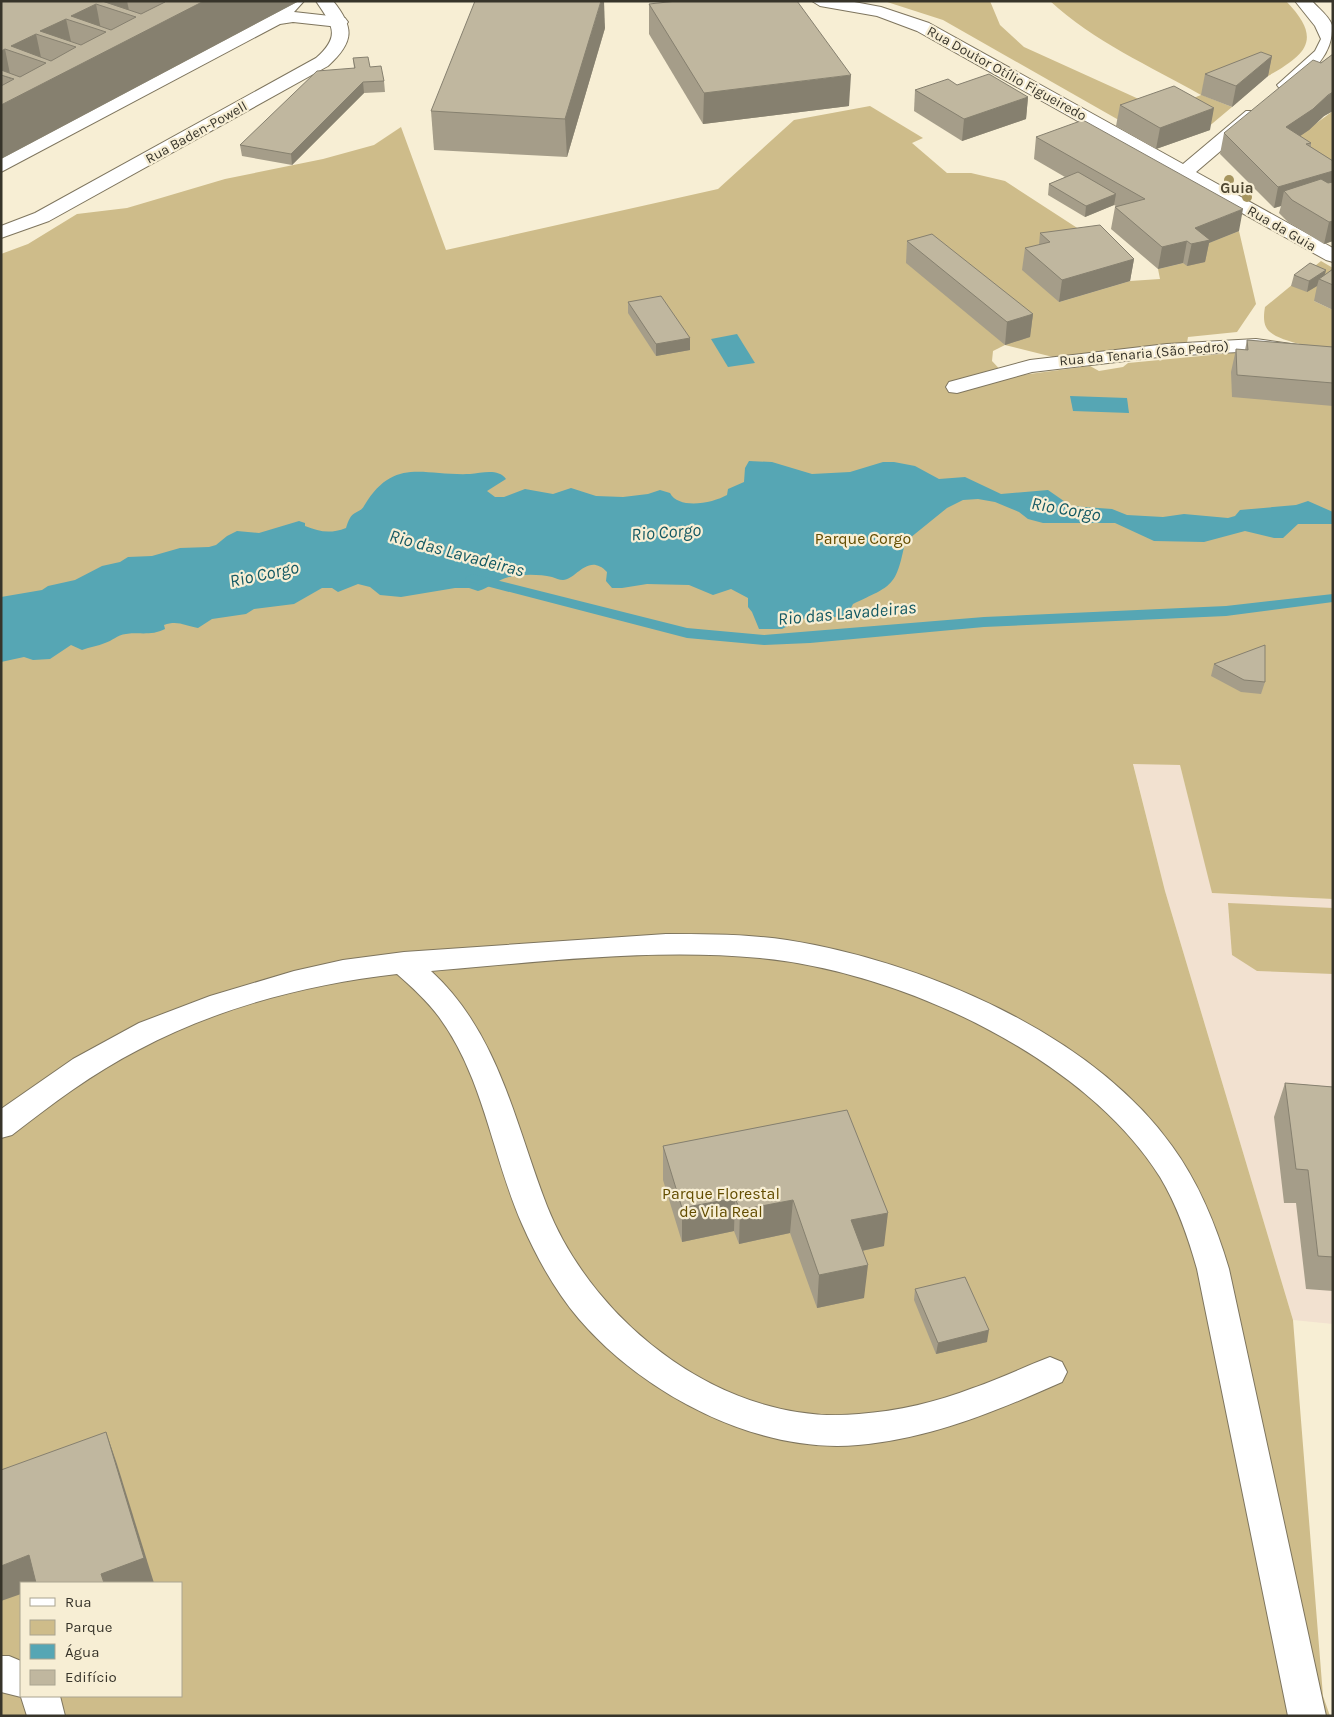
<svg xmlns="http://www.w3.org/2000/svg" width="1334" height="1717" viewBox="0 0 1334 1717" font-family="Karla,sans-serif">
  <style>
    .education { fill: #f2e1d0 }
    .green { fill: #cebc8a; fill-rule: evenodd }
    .water { fill: #56a6b4 }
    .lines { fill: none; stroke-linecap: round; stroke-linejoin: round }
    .stream { fill: #56a6b4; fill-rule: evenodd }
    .service-casing { stroke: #7e755e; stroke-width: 2 }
    .minor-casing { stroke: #7e755e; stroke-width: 2 }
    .service { fill: #fff; fill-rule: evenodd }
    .minor { fill: #fff; fill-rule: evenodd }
    .tree { fill: #a6955f }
    .wall { fill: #a59d89 }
    .shaded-wall { fill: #86806f }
    .building { fill: #c0b79f; stroke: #86806f; fill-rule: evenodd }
    .labels { text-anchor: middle; stroke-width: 4.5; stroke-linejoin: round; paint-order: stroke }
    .far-street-label { font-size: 14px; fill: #37342a; stroke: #f7eed4 }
    .far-neighbourhood-label { font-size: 15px; font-weight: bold; fill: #4f4732; stroke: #f7eed4 }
    .park-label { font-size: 16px; fill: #634d00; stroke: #f7eed4 }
    .water-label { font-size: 18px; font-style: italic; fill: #145963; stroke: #f7eed4 }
  </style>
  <rect width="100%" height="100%" fill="#f7eed4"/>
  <!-- education -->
  <path class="education" d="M1133 763 1180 765 1213 893 1333 899V1324L1293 1320 1165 891Z"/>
  <!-- green -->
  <g class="green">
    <path d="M884 1H990L1000 25 1024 47 1163 110 1124 123 943 20Z"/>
    <path d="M1050 1H1286C1323 39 1307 54 1268 76L1257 73 1202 95 1232 107 1207 128 1171 107 1201 95C1150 66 1093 41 1050 1Z"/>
    <path d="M870 106 923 138 912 143 947 173H971L1005 181 1085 233 1059 302 1130 281 1160 279 1158 269 1183 263 1191 250 1239 231 1256 304 1237 332 1188 337 1187 343 1053 357 1005 345 993 351 992 361 1007 377 1090 366 1099 371 1123 367 1128 363 1243 352 1333 361V899L1212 893 1180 765 1133 764 1165 891 1293 1320 1323 1696 1330 1716H1V254L28 244 77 214 127 208 225 179 323 159 374 145 401 127 446 250 718 189 794 120ZM21 1583H181V1696H21Z"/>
    <path d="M1333 111V186L1281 149Z"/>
    <path d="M1321 261 1333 268V288L1314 301 1333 310V350C1317 347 1273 342 1266 327 1263 321 1264 313 1265 307Z"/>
    <path d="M1228 903 1333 908V974L1257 971 1232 955Z"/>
  </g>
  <!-- water -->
  <g class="water">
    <path d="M737 334 755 363 728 367 711 339Z"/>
    <path d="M1070 396 1127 398 1129 413 1073 411Z"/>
    <path d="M749 461 772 462 812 474 850 472 883 462H894L915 466 939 479 965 477 1001 494 1048 490 1071 506 1112 509 1127 515 1163 517 1184 514 1228 518 1235 516 1240 510 1296 505 1308 501 1333 512V524H1298L1283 538H1274L1245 531 1204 542 1154 541 1115 523H1043L1028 519 1019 512 995 502 978 499 963 500 947 508 905 542C896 587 893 585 853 604L849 612 852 616 801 619 782 629H759L752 612 748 607V598L731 589 713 595 689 585 647 584 622 588H612L606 581 607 572C588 552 576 580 563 580 559 580 556 578 552 577 539 574 522 574 509 577 497 580 489 588 478 591L469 588H455L401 597 380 595 370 587 358 584 338 592 332 588H322L294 604 254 609 246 614 212 619 198 628C185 626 178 620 164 625L165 629C152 636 140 632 126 634 117 635 112 641 105 643 98 646 90 647 82 650L71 645 50 659 33 660 24 657 1 662V597L42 590 48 586 75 580 102 566 120 562 128 557 152 556 180 548 209 547 216 545 227 536 237 531 259 533 299 521 305 523V526C320 532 330 534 346 528 347 525 348 521 350 518 353 512 361 512 364 506 394 456 423 476 470 474 482 473 498 468 506 479L487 491 495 497H504L525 489 553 494 571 488 596 496 623 497 648 494 660 490 670 493C679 510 713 503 727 495L728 489 744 482 745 468Z"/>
  </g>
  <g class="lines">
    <!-- stream -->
    <path class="stream" d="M472 574 687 628 764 635 984 617 1226 606 1333 594V602L1226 616 984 627 810 643 764 645 687 638 467 581 465 578Z"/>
    <!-- service casing -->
    <g class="service-casing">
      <g id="service">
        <path d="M286 1H304L294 12 339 17 345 18 348 22 345 26 339 27 293 22 280 24 1 172V158L269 16Z"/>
        <path d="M666 934C706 934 747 934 787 940 921 961 1091 1033 1172 1146 1199 1183 1216 1225 1229 1269L1326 1716H1288L1197 1269C1188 1237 1177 1205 1160 1177 1084 1056 899 971 760 958 651 948 539 962 431 971 499 1033 515 1124 547 1206 594 1325 727 1427 859 1414 898 1411 937 1402 973 1388 999 1379 1024 1367 1050 1357L1062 1362 1067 1372 1062 1382C997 1411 930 1439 858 1445 758 1454 644 1395 579 1319 555 1291 537 1258 522 1224 492 1156 484 1078 439 1017 427 1001 412 987 397 974 308 984 217 1008 138 1050 93 1073 52 1104 12 1135L1 1138V1109L73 1059 139 1023 210 996 294 971 343 960 404 952Z"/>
        <path d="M1 1656H9L21 1661V1696H60L65 1716H27L21 1697 1 1692Z"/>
      </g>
    </g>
    <!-- minor casing -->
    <g class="minor-casing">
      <g id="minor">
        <path d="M316 1H333C355 28 354 42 328 66L49 221 1 238V226L35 213 316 58C341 36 333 26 316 1Z"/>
        <path d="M812 1H849L881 7 929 23 1183 164 1246 111H1258L1261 115 1258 119 1196 172 1333 248V262L1326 260 917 31 877 16 820 6Z"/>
        <path d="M1295 1H1312C1318 8 1329 16 1332 25 1334 54 1311 73 1292 89H1280L1277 85 1315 51 1321 39 1315 26Z"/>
        <path d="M1256 339 1333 350V362L1256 351 1167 356 1032 372 957 393 949 392 946 387 949 382 1030 360 1167 344Z"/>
      </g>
    </g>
    <!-- service -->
    <use href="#service" class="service"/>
    <!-- minor -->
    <use href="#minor" class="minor"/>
  </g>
  <!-- trees -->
  <g class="tree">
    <circle cx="1229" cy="180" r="5"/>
    <circle cx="1247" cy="197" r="5"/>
  </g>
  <!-- wall -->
  <g class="wall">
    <path d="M1 1H299L1 159Z"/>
    <path d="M649 4 849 106 703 124 649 34Z"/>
    <path d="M605 28 567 157 434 150 431 111Z"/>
    <path d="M1333 54V111L1324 116 1309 130 1300 136 1311 143V147L1333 161V241L1324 244 1288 222 1279 213 1281 206 1274 208 1220 154 1224 133Z"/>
    <path d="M1272 56 1268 76 1232 107 1201 95 1205 74Z"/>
    <path d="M353 58 370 67 384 81 385 92 364 93 292 165 242 156 240 145 354 68Z"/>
    <path d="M957 85 1028 97 1026 119 962 141 914 111 915 90Z"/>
    <path d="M1120 105 1210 130 1156 149 1116 126Z"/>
    <path d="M1036 137 1239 231 1209 243 1205 262 1187 266 1183 263 1158 269 1111 229 1115 207 1116 206 1114 205 1085 217 1048 195 1049 184 1065 177 1034 159Z"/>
    <path d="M1040 233 1134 259 1130 281 1059 302 1022 270 1025 248 1039 245Z"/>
    <path d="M907 241 1033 314 1030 337 1005 345 906 263Z"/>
    <path d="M1333 269V310L1314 301 1317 286 1307 292 1291 286 1294 275 1326 270 1325 275Z"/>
    <path d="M628 302 690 350 656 356 628 313Z"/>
    <path d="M1247 340 1333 347V406L1232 397 1231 372 1236 349 1245 350Z"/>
    <path d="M1214 664 1265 682 1261 694 1241 692 1211 676Z"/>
    <path d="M1285 1083 1333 1087V1291L1306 1289 1296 1203H1284L1274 1117Z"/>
    <path d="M847 1110 884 1246 862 1251 864 1298 817 1308 790 1233 739 1244 734 1231 682 1242 663 1180V1146Z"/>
    <path d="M915 1289 987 1342 936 1354 914 1300Z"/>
  </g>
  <!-- shaded-wall -->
  <g class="shaded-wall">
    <path d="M101 1H127L130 15Z"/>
    <path d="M204 1H299L1 159V105Z"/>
    <path d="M601 1H604L605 28 567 157 565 119Z"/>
    <path d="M96 4 101 30 71 16Z"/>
    <path d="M66 19 72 46 40 31Z"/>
    <path d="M36 34 42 62 11 46Z"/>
    <path d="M5 49 11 79 1 75V51Z"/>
    <path d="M1272 56 1268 76 1232 107 1236 86Z"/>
    <path d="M851 75 849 106 703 124 704 93Z"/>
    <path d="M363 82 364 93 292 165 291 154Z"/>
    <path d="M1333 92V111L1324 116 1309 130 1281 149 1286 127Z"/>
    <path d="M1028 97 1026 119 962 141 964 119Z"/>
    <path d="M1214 108 1210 130 1156 149 1160 128Z"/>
    <path d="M1333 171V192L1284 191 1281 206 1274 208 1278 187Z"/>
    <path d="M1116 194 1114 205 1085 217 1086 206Z"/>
    <path d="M1243 209 1239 231 1209 243 1205 262 1187 266 1195 228Z"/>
    <path d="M1333 221V241L1324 244 1329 222Z"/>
    <path d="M1187 241 1183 263 1158 269 1162 247Z"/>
    <path d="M1134 259 1130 281 1059 302 1062 280Z"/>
    <path d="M1326 270 1323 281 1319 279 1317 286 1307 292 1309 281Z"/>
    <path d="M1033 314 1030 337 1005 345 1007 322Z"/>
    <path d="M690 338V350L656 356V344Z"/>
    <path d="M735 1198 734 1231 682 1242V1208Z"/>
    <path d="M793 1200 790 1233 739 1244 740 1210Z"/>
    <path d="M888 1213 884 1246 847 1254 851 1220Z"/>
    <path d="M868 1265 864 1298 817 1308 819 1275Z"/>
    <path d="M989 1330 987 1342 936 1354 938 1343Z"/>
    <path d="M106 1432 117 1464 154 1583H104L101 1574Z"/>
    <path d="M29 1555 41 1583H21V1594L1 1601V1566Z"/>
  </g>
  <!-- building -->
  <g class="building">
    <path d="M1 1H102L141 14 165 2 161 1H204L1 105V86L14 79 1 75V70L20 77 46 63 5 49 1 51ZM96 4 136 17 111 30 71 16ZM66 19 106 32 81 45 40 31ZM36 34 76 47 51 61 11 46Z"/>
    <path d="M475 1H601L565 119 431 111Z"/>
    <path d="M677 1H797L851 75 704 93 649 4Z"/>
    <path d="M1261 52 1272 56 1236 86 1205 74Z"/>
    <path d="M1333 54V92L1328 95 1313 109 1286 127 1311 143 1306 144 1333 161V171L1278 187 1224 133 1313 60 1321 63Z"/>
    <path d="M368 57 370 67 381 66 384 81 363 82 291 154 240 145 317 71 355 68 353 58Z"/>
    <path d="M989 74 1028 97 964 119 915 90 948 79 957 85Z"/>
    <path d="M1174 86 1214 108 1160 128 1120 105Z"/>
    <path d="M1083 120 1243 209 1195 228 1210 240 1191 244 1187 241 1162 247 1115 207 1145 199 1036 137Z"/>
    <path d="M1078 172 1116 194 1086 206 1049 184Z"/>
    <path d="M1321 179 1328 183 1333 182V221L1329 222 1292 200 1284 191Z"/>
    <path d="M1100 225 1134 259 1062 280 1025 248 1050 242 1040 233Z"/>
    <path d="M932 234 1033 314 1007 322 907 241Z"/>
    <path d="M1310 263 1326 270 1309 281 1294 275Z"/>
    <path d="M1333 269V285L1319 279Z"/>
    <path d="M661 296 690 338 656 344 628 302Z"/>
    <path d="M1247 340 1333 347V383L1237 375 1236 349 1248 350Z"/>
    <path d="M1265 645V682L1244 680 1214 664Z"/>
    <path d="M1285 1083 1333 1087V1257L1318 1256 1308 1170 1296 1169Z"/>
    <path d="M847 1110 888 1213 851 1220 868 1265 819 1275 793 1200 740 1210 735 1198 682 1208 663 1146Z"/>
    <path d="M965 1277 989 1330 938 1343 915 1289Z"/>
    <path d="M106 1432 144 1558 101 1574 104 1583H36L29 1555 1 1566V1470Z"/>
  </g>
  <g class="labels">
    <!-- far-street labels -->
    <g class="far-street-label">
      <text transform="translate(1007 73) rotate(29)" y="5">Rua Doutor Otílio Figueiredo</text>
      <text transform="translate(196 132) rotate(-29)" y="5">Rua Baden-Powell</text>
      <text transform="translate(1282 228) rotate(30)" y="5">Rua da Guia</text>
      <text transform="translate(1144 353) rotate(-5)" y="5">Rua da Tenaria (São Pedro)</text>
    </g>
    <!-- far-neighbourhood labels -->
    <g class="far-neighbourhood-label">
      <text x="1237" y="193">Guia</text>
    </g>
    <!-- park labels -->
    <g class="park-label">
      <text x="863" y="544">Parque Corgo</text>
      <text x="721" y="1199">Parque Florestal<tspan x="721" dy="18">de Vila Real</tspan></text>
    </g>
    <!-- water labels -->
    <g class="water-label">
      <text transform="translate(1066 509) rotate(10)" y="6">Rio Corgo</text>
      <text transform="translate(666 532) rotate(-4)" y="6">Rio Corgo</text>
      <text transform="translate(457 553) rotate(15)" y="6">Rio das Lavadeiras</text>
      <text transform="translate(264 574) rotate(-12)" y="6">Rio Corgo</text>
      <text transform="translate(847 613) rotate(-5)" y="6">Rio das Lavadeiras</text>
    </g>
  </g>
  <!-- border -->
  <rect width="1334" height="1717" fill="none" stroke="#37342a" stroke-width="5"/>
  <!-- legend -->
  <rect x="20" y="1582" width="162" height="115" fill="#f7eed4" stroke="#aaa490"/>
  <rect x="30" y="1598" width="25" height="8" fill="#ffffff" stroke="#aaa490"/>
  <text x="65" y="1607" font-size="15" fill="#37342a">Rua</text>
  <rect x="30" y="1620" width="25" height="15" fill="#cebc8a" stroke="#aaa490"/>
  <text x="65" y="1632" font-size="15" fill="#37342a">Parque</text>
  <rect x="30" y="1644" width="25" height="15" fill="#56a6b4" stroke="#aaa490"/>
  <text x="65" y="1657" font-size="15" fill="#37342a">Água</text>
  <rect x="30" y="1670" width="25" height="15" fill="#c0b79f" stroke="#aaa490"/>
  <text x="65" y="1682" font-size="15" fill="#37342a">Edifício</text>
</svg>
